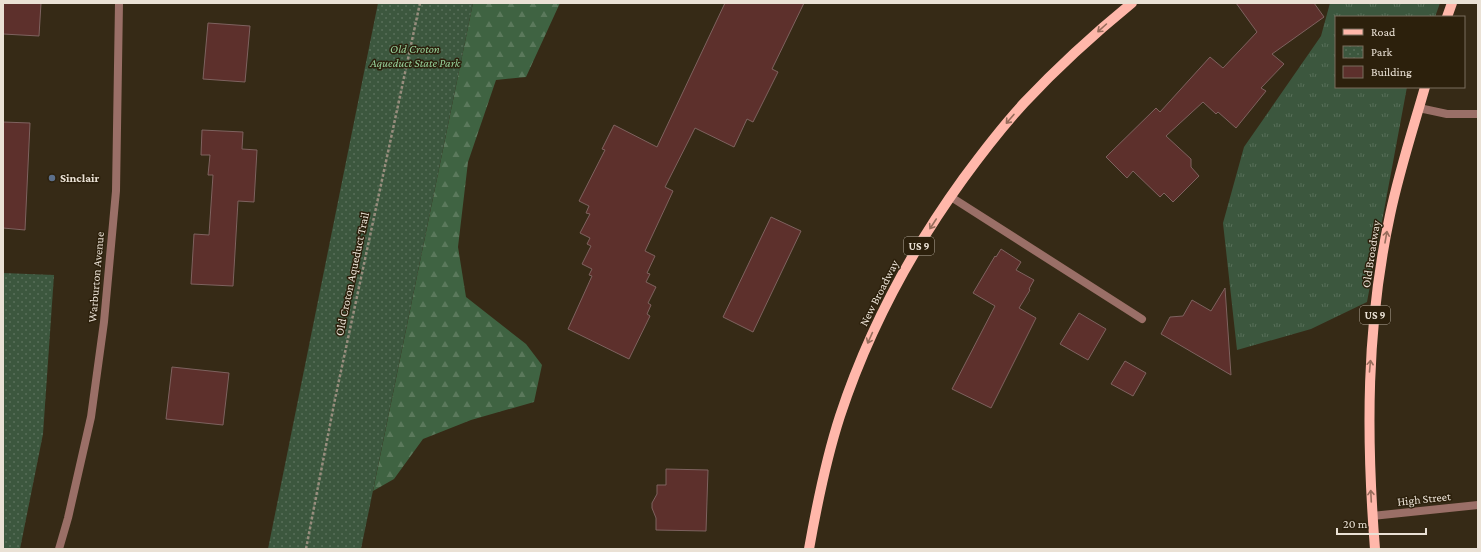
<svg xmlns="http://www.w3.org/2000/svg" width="1481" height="552" viewBox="0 0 1481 552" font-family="'Crimson Pro',serif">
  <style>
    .grass { fill: url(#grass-tufts) }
    .forest { fill: url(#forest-firs) }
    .park { fill: url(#park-dots) }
    .building { fill: #5d302c; stroke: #7e625f }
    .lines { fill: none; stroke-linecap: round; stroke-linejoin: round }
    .path { stroke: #978d7d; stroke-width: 2.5; stroke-dasharray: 3 2; stroke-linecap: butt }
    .service { stroke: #9a6f67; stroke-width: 8 }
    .minor { stroke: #9a6f67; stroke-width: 8 }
    .tertiary { stroke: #9a6f67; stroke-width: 8 }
    .primary { stroke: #ffb7aa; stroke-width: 10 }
    .oneway { stroke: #966c5b }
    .service-dot { fill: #5c6f8a; stroke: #2c200c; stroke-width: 1.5 }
    .labels { text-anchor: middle; stroke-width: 3; stroke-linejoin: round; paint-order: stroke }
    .shield { fill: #2c200c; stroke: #b1a799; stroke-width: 1 }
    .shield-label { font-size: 11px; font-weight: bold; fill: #eae1d5 }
    .park-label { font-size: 12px; font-style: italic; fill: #95cf99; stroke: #2c200c }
    .poi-label { font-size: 12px; font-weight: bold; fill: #eae1d5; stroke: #2c200c; text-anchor: start }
    .street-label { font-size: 12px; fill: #eae1d5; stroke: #2c200c }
  </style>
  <defs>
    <pattern id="grass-tufts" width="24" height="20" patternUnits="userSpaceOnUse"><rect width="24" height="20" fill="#3c573e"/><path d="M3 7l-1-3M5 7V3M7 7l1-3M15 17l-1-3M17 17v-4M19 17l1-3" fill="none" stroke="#586f59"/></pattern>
    <pattern id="forest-firs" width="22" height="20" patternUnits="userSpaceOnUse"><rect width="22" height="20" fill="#3f6342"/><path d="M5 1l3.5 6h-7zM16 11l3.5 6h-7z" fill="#5b795c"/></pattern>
    <pattern id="park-dots" width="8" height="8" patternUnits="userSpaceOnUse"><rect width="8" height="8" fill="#3c573e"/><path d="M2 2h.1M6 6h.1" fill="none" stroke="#586f59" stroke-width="1.8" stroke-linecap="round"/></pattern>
  </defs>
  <rect width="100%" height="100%" fill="#362a16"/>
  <!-- grass -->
  <path class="grass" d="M1330 3H1440L1435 17H1336V87H1407L1367 302 1311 329 1237 350 1223 223 1244 147 1321 36Z"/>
  <!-- forest -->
  <path class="forest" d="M473 3H560L526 77 496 80 468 162 458 247 466 297 526 344 542 365 534 402 471 420 423 439 394 479 373 491Z"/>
  <!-- park -->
  <g class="park">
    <path d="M378 3H473L361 549H268Z"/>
    <path d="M3 273 54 275 43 434 20 549H3Z"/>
  </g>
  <!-- building -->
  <g class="building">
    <path d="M3 3H41L39 36 3 34Z"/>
    <path d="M725 3H804L772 69 778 72 753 122 747 119 734 147 695 128 665 187 673 191 645 251 655 256 647 273 650 274 646 282 656 287 648 303 651 305 647 314 650 316 629 359 568 329 592 276 589 275 592 269 582 264 591 246 587 244 590 238 580 233 590 214 586 213 589 206 579 201 605 150 602 149 614 125 657 147Z"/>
    <path d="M1236 3H1314L1324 17 1272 54 1284 64 1261 88 1266 91 1236 128 1218 112 1216 114 1203 102 1166 136 1191 159V167L1199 176 1173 202 1164 193 1160 197 1133 171 1127 178 1106 157 1156 108 1160 112 1210 57 1223 68 1257 32Z"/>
    <path d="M208 23 250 26 245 82 203 79Z"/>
    <path d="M3 122 30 123 25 230 3 228Z"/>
    <path d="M202 130 243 132 242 149 257 150 254 202 238 201 233 286 191 284 194 234 209 235 213 175H208L210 155H201Z"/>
    <path d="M771 217 801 231 753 332 723 317Z"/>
    <path d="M1001 249 1021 262 1016 270 1034 280 1029 289 1030 290 1019 308 1036 318 991 408 952 389 995 306 973 293 995 256 996 257Z"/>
    <path d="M1225 288 1231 375 1161 334 1170 317 1183 316 1192 300 1211 311Z"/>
    <path d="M1079 313 1106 329 1088 360 1060 344Z"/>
    <path d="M1125 361 1146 373 1133 396 1111 384Z"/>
    <path d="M172 367 229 373 223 425 166 419Z"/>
    <path d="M666 469 708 470 706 531 656 530V518L652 508V503L657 494V485H666Z"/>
  </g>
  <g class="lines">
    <!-- path -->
    <path class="path" d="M306 549 335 399 420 3"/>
    <!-- service -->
    <path class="service" d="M951 197 1142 319"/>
    <!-- minor -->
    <path class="minor" d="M1419 108 1447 114H1478"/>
    <!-- tertiary -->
    <g class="tertiary">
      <path d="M1372 516 1478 505"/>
      <path d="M59 549 68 518 91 417 104 322 116 191 119 3"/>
    </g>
    <!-- primary -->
    <g class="primary">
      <path d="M1447 17 1452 3"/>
      <path d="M809 549C817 504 826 459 840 416 868 331 911 251 963 179 982 153 1002 127 1024 103 1058 67 1094 34 1132 3"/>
      <path d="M1375 549C1366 436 1366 327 1390 215 1399 172 1413 129 1425 87"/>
    </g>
  </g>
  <!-- one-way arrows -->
  <defs><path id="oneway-shaft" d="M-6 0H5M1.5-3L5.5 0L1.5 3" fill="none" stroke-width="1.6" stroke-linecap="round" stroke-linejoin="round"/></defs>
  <g class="oneway">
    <use href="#oneway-shaft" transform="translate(1102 28) rotate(138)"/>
    <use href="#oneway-shaft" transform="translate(1010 119) rotate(131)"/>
    <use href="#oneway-shaft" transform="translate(933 224) rotate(123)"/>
    <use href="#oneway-shaft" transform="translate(1386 237) rotate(-80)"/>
    <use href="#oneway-shaft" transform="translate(870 338) rotate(114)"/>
    <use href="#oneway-shaft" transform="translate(1370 366) rotate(-85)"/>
    <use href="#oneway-shaft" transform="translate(1371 496) rotate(-93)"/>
  </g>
  <!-- markers -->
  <circle class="service-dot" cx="52" cy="178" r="4"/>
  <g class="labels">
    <!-- shield labels -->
    <g class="shield">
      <rect x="904" y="237" width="30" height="18" rx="3"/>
      <rect x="1360" y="306" width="30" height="18" rx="3"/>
    </g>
    <g class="shield-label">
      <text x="919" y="250">US 9</text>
      <text x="1375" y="319">US 9</text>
    </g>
    <!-- park labels -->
    <g class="park-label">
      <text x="415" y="53">Old Croton<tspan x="415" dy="14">Aqueduct State Park</tspan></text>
    </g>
    <!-- poi labels -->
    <g class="poi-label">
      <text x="60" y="182">Sinclair</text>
    </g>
    <!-- street labels -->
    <g class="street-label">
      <text transform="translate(1371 254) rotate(-81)" y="4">Old Broadway</text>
      <text transform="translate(352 274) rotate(-78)" y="4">Old Croton Aqueduct Trail</text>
      <text transform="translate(96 277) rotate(-85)" y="4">Warburton Avenue</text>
      <text transform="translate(879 293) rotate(-63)" y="4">New Broadway</text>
      <text transform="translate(1424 499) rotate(-6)" y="4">High Street</text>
    </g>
  </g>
  <!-- border -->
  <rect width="1481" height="552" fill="none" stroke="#eae1d5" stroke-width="8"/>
  <!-- legend -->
  <rect x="1335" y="16" width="130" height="72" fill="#2c200c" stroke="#786d5c"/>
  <rect x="1343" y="29" width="20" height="6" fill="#ffb7aa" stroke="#786d5c"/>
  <text x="1371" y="36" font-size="12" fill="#eae1d5">Road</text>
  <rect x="1343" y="46" width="20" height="12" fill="url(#park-dots)" stroke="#786d5c"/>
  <text x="1371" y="56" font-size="12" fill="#eae1d5">Park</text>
  <rect x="1343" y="66" width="20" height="12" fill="#5d302c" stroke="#786d5c"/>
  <text x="1371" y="76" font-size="12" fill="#eae1d5">Building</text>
  <!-- scale -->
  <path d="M1337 528v6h89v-6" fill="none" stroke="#eae1d5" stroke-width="2"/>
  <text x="1343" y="528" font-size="12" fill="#eae1d5" stroke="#2c200c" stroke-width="3" paint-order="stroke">20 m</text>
</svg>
